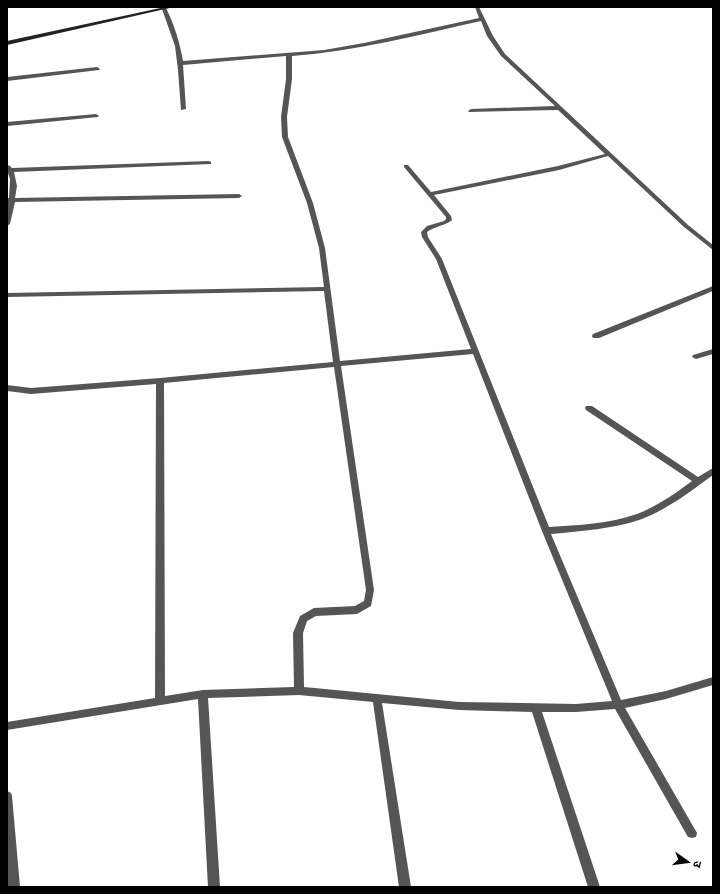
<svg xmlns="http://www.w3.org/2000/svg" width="720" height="894" viewBox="0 0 720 894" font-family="Overpass,'Noto Sans Devanagari',sans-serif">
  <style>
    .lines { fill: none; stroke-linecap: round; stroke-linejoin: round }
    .street { fill: #555; fill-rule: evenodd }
    .secondary { fill: #222; fill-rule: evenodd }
  </style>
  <rect width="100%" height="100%" fill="#fff"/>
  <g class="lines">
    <!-- street -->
    <g class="street">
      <path d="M475 7H479L493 36 505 54 688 225 713 245V250L684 227 608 156 559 170 434 195 451 216 452 220C445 226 435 226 427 232L428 237 442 259 549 527C578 525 609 524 637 514 657 506 675 494 692 481L586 410 585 408 586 406H592L698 477 713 468V475C691 491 668 509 642 519 613 529 582 531 551 534L621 700 666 691 713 677V685L666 699 625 708 697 833 696 837 692 838 688 837 615 709 576 712H542L600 887H588L532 712 459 710 382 703 411 887H399L373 702 299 695 208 698 220 887H208L198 699 7 730V722L155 698 156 384 31 394 7 391V385L31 388 160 378 333 362 324 291 7 297V293L324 287 319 248 307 203 282 137 281 117 286 79V56L183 65 186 109 181 110 178 70 175 46 162 9V8H166C174 24 180 43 183 61L324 50 364 43 479 18ZM481 21 487 36 501 56 555 106 471 109 468 111 469 112 558 110 605 154 558 166 431 192 408 165H404V167L446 217V219L444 221 427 226 421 232 422 237 436 259 471 349 340 361 325 248 313 203 288 137 287 117 292 79V56C356 51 418 35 481 21ZM473 354 542 531 612 701 576 704 459 702 304 687 303 633 307 621 316 616 357 614 371 606 374 590 341 366ZM334 367 366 590 364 601 355 606 314 608 300 616 293 633 294 687 203 690 165 696 164 383Z"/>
      <path d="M97 67 100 69 99 70 7 81V77Z"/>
      <path d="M96 114 99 116 98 117 7 126V122Z"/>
      <path d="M209 161 211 162V164L14 172 17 186 15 198 239 194 242 196 239 198 15 202 10 224 7 226 8 202H7V198H9L10 179 7 170V165L10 166 12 168Z"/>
      <path d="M713 286V291L599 338H593L592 336 593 334Z"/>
      <path d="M713 349V354L696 359 692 357 693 355Z"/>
      <path d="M7 791 11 793 12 796 20 887H8L7 867Z"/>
    </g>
    <!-- secondary -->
    <path class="secondary" d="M165 7H174L7 45V41Z"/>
  </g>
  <!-- border -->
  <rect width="720" height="894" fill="none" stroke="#000000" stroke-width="16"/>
  <!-- north arrow -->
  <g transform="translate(688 862) rotate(104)" stroke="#ffffff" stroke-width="3" paint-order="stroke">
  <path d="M0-3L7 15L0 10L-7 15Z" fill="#000000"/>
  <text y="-6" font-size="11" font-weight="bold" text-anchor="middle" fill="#000000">उ</text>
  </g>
</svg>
